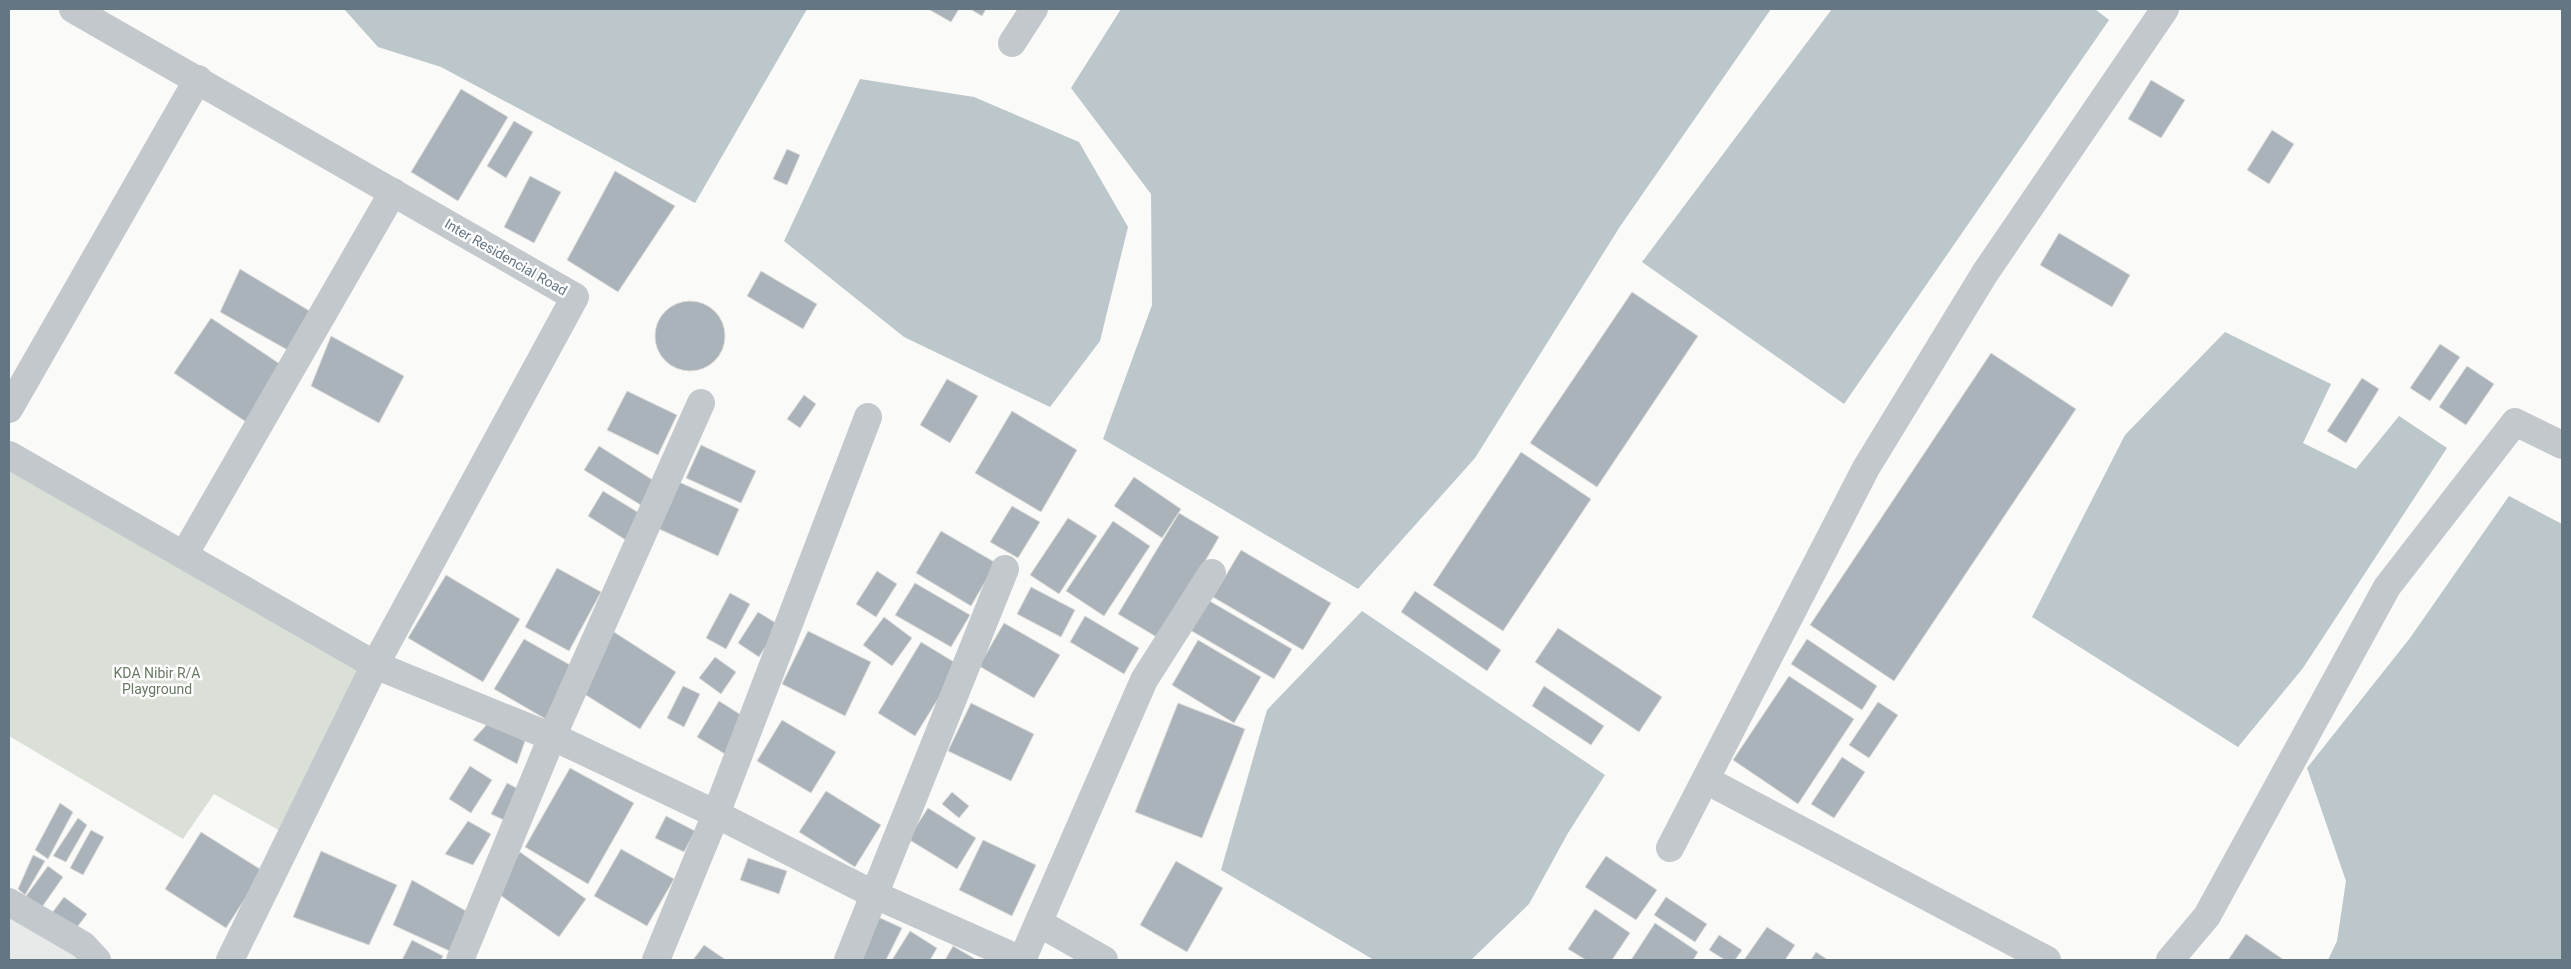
<svg xmlns="http://www.w3.org/2000/svg" width="2571" height="969" viewBox="0 0 2571 969" font-family="Roboto,sans-serif">
  <style>
    .built { fill: #e8e9e9 }
    .green { fill: #dadfd7 }
    .water { fill: #bbc7cb }
    .building { fill: #aab3b9; stroke: #dcdcda }
    .lines { fill: none; stroke-linecap: round; stroke-linejoin: round }
    .minor { stroke: #c3c8cc; stroke-width: 28 }
    .labels { text-anchor: middle; stroke-width: 5; stroke-linejoin: round; paint-order: stroke }
    .street-label { font-size: 14px; fill: #657683; stroke: #fff }
    .park-label { font-size: 14px; fill: #687a64; stroke: #fff }
  </style>
  <rect width="100%" height="100%" fill="#fafaf8"/>
  <!-- built -->
  <path class="built" d="M9 902 97 960H9Z"/>
  <!-- green -->
  <path class="green" d="M9 455 375 665 291 837 214 794 183 839 9 736Z"/>
  <!-- water -->
  <g class="water">
    <path d="M344 9H807L695 203 441 67 378 47Z"/>
    <path d="M1121 9H1771L1621 225 1475 458 1358 589 1103 439 1152 305 1151 194 1071 88Z"/>
    <path d="M1832 9H2095L2109 20 1844 404 1642 262Z"/>
    <path d="M860 79 974 97 1079 142 1128 227 1100 341 1050 407 904 337 784 241Z"/>
    <path d="M2225 332 2331 384 2303 443 2356 469 2399 416 2447 448 2303 668 2238 747 2032 617 2125 435Z"/>
    <path d="M2509 496 2562 524V960H2328L2337 941 2346 881 2307 768 2410 638Z"/>
    <path d="M1362 611 1605 775 1568 833 1529 904 1471 960H1374L1221 870 1267 710Z"/>
  </g>
  <!-- building -->
  <g class="building">
    <path d="M928 9H959L951 22Z"/>
    <path d="M970 9H986L982 16Z"/>
    <path d="M2151 80 2185 100 2161 138 2128 119Z"/>
    <path d="M461 89 508 117 458 201 411 172Z"/>
    <path d="M514 121 533 132 506 178 487 166Z"/>
    <path d="M2272 130 2294 144 2269 184 2247 170Z"/>
    <path d="M787 149 800 155 787 185 773 179Z"/>
    <path d="M615 171 675 206 618 292 567 260Z"/>
    <path d="M530 176 561 192 534 243 504 227Z"/>
    <path d="M2059 233 2130 275 2112 307 2040 265Z"/>
    <path d="M240 269 313 313 293 353 220 312Z"/>
    <path d="M761 271 817 304 803 329 747 296Z"/>
    <path d="M1632 292 1698 336 1597 487 1530 443Z"/>
    <circle cx="690" cy="336" r="35"/>
    <path d="M211 318 289 370 252 426 174 373Z"/>
    <path d="M331 336 404 376 379 423 311 386Z"/>
    <path d="M2440 344 2460 357 2430 401 2410 388Z"/>
    <path d="M1991 353 2076 409 1894 681 1810 625Z"/>
    <path d="M2467 366 2494 384 2466 425 2439 407Z"/>
    <path d="M2362 378 2379 389 2346 443 2327 431Z"/>
    <path d="M947 379 978 396 950 443 920 425Z"/>
    <path d="M627 391 677 415 658 455 607 430Z"/>
    <path d="M804 395 816 404 800 428 787 419Z"/>
    <path d="M1012 411 1077 450 1041 512 975 473Z"/>
    <path d="M701 445 756 471 741 503 686 478Z"/>
    <path d="M599 446 659 484 644 507 584 470Z"/>
    <path d="M1521 452 1591 499 1503 631 1433 585Z"/>
    <path d="M1134 477 1181 509 1162 538 1114 506Z"/>
    <path d="M679 482 739 509 718 556 657 528Z"/>
    <path d="M603 491 644 516 629 542 588 516Z"/>
    <path d="M1012 506 1040 522 1018 558 990 542Z"/>
    <path d="M1179 513 1219 537 1160 639 1118 614Z"/>
    <path d="M1068 518 1097 536 1059 594 1030 575Z"/>
    <path d="M1113 521 1150 546 1104 616 1066 591Z"/>
    <path d="M941 531 996 563 971 606 916 573Z"/>
    <path d="M1241 550 1331 603 1303 650 1213 597Z"/>
    <path d="M557 568 601 592 569 651 525 627Z"/>
    <path d="M877 571 897 584 876 617 856 604Z"/>
    <path d="M446 575 520 619 483 682 408 638Z"/>
    <path d="M915 583 970 615 951 647 895 615Z"/>
    <path d="M1031 587 1075 610 1061 637 1017 614Z"/>
    <path d="M1415 591 1501 650 1487 671 1401 612Z"/>
    <path d="M730 593 750 604 726 649 706 638Z"/>
    <path d="M1208 600 1292 649 1274 679 1190 630Z"/>
    <path d="M758 612 779 625 759 657 738 643Z"/>
    <path d="M1085 616 1139 648 1124 674 1070 642Z"/>
    <path d="M884 617 912 638 892 666 863 645Z"/>
    <path d="M1004 623 1060 655 1034 698 979 666Z"/>
    <path d="M1558 628 1662 697 1639 732 1535 662Z"/>
    <path d="M808 631 871 662 845 716 782 684Z"/>
    <path d="M614 632 676 672 640 729 578 690Z"/>
    <path d="M524 639 579 670 549 721 494 689Z"/>
    <path d="M1807 639 1877 686 1862 710 1791 664Z"/>
    <path d="M1198 640 1261 677 1234 723 1172 685Z"/>
    <path d="M921 642 959 665 915 736 878 713Z"/>
    <path d="M715 657 736 672 721 694 699 678Z"/>
    <path d="M1789 676 1854 719 1798 804 1733 760Z"/>
    <path d="M683 686 700 694 684 727 667 718Z"/>
    <path d="M1544 686 1604 726 1591 745 1532 706Z"/>
    <path d="M719 701 746 718 725 754 697 737Z"/>
    <path d="M1878 702 1898 715 1869 758 1849 745Z"/>
    <path d="M971 703 1034 734 1011 781 948 751Z"/>
    <path d="M1178 703 1245 729 1202 838 1135 812Z"/>
    <path d="M782 720 836 752 811 793 757 761Z"/>
    <path d="M489 722 525 741 517 764 473 740Z"/>
    <path d="M1842 757 1865 772 1834 818 1811 804Z"/>
    <path d="M470 766 492 780 471 813 449 799Z"/>
    <path d="M570 768 634 803 588 884 525 847Z"/>
    <path d="M507 783 524 792 508 822 491 814Z"/>
    <path d="M826 791 881 825 855 867 799 832Z"/>
    <path d="M952 792 969 806 959 818 942 804Z"/>
    <path d="M60 803 73 812 48 859 35 850Z"/>
    <path d="M928 808 976 838 957 869 908 839Z"/>
    <path d="M666 816 695 831 684 852 655 838Z"/>
    <path d="M78 818 87 825 66 862 53 856Z"/>
    <path d="M468 821 491 834 473 865 445 854Z"/>
    <path d="M91 830 104 837 83 875 70 868Z"/>
    <path d="M201 832 263 871 226 928 165 889Z"/>
    <path d="M983 840 1036 865 1012 916 959 890Z"/>
    <path d="M621 849 674 879 647 926 594 896Z"/>
    <path d="M321 851 397 885 369 945 293 917Z"/>
    <path d="M520 852 586 899 559 937 493 890Z"/>
    <path d="M33 855 45 861 25 895 18 889Z"/>
    <path d="M1606 856 1657 890 1636 920 1585 887Z"/>
    <path d="M748 858 787 871 779 894 740 880Z"/>
    <path d="M1176 861 1223 888 1187 952 1140 925Z"/>
    <path d="M48 866 63 877 42 907 26 896Z"/>
    <path d="M412 880 473 915 454 953 393 925Z"/>
    <path d="M64 897 87 914 75 930 52 913Z"/>
    <path d="M1666 897 1707 924 1695 942 1654 915Z"/>
    <path d="M1595 909 1630 933 1612 960H1586L1568 949Z"/>
    <path d="M876 916 902 928 886 960H855Z"/>
    <path d="M1655 923 1698 952 1693 960H1631Z"/>
    <path d="M1767 927 1795 945 1785 960H1744Z"/>
    <path d="M910 931 937 948 930 960H892Z"/>
    <path d="M2246 934 2284 960H2228Z"/>
    <path d="M1719 935 1742 950 1735 960H1725L1709 950Z"/>
    <path d="M412 940 443 956 441 960H402Z"/>
    <path d="M704 945 726 960H693Z"/>
    <path d="M953 946 977 960H945Z"/>
    <path d="M1816 952 1828 960H1811Z"/>
  </g>
  <g class="lines">
    <!-- minor -->
    <g class="minor">
      <path d="M73 9 575 297 375 665 230 960"/>
      <path d="M1012 43 1034 9"/>
      <path d="M9 409 198 79"/>
      <path d="M9 455 375 665 564 742 716 814 873 894 1021 960"/>
      <path d="M184 555 393 192"/>
      <path d="M1706 780 2047 960"/>
      <path d="M1670 848 1866 468 1985 273 2165 9"/>
      <path d="M9 902 83 945 97 960"/>
      <path d="M1039 923 1104 960"/>
      <path d="M460 960 552 737 701 403"/>
      <path d="M656 960 716 814 868 417"/>
      <path d="M848 960 1005 569"/>
      <path d="M1022 960 1144 680 1212 573"/>
      <path d="M2170 960 2207 916 2387 587 2515 422 2562 445"/>
    </g>
  </g>
  <g class="labels">
    <!-- street labels -->
    <g class="street-label">
      <text transform="translate(506 257) rotate(30)" y="5">Inter Residencial Road</text>
    </g>
    <!-- park labels -->
    <g class="park-label">
      <text x="157" y="678">KDA Nibir R/A<tspan x="157" dy="16">Playground</tspan></text>
    </g>
  </g>
  <!-- border -->
  <rect width="2571" height="969" fill="none" stroke="#657683" stroke-width="20"/>
</svg>
